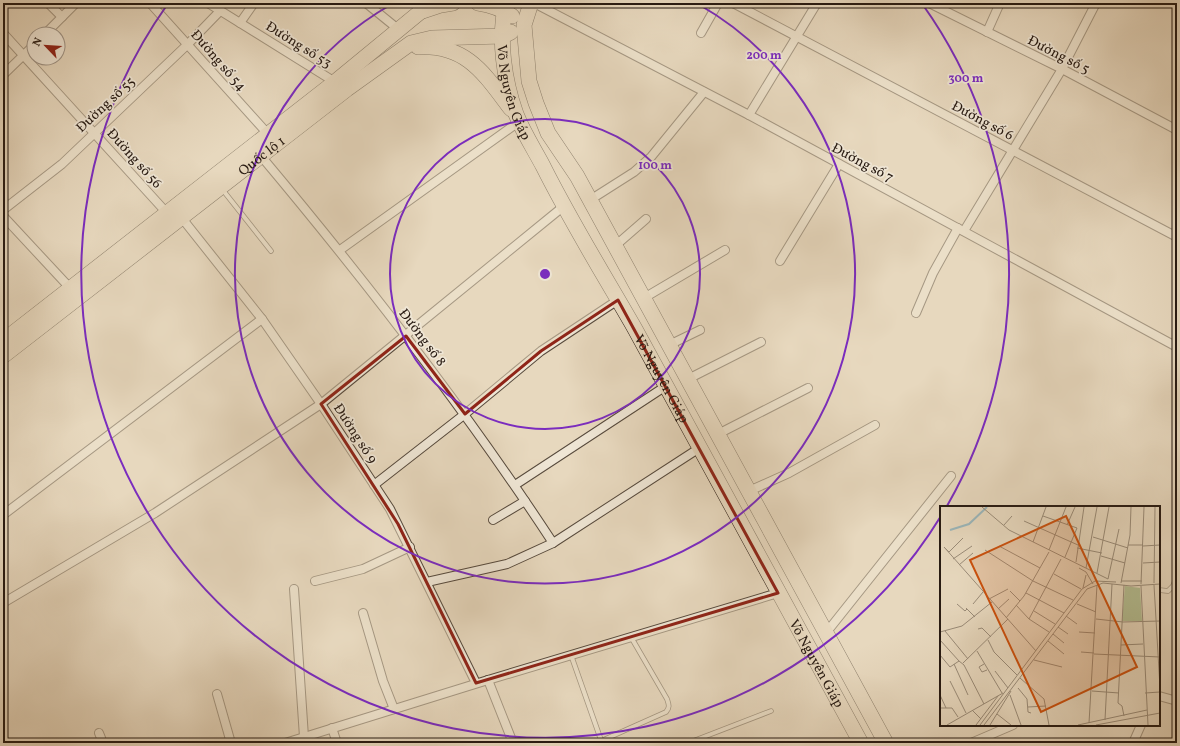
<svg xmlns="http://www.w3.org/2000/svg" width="1180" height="746" viewBox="0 0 1180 746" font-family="Vollkorn,serif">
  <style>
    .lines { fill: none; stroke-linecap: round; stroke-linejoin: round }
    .lane-casing { stroke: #574a3d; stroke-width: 5.5 }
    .street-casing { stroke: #574a3d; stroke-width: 10 }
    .highway-casing { stroke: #271a12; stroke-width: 16 }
    .lane { stroke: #efe6d5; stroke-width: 4 }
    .street { stroke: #efe6d5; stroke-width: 8 }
    .highway { stroke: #e7d8be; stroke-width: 15 }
    .marked { fill: none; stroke: #8f2418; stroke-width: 3; stroke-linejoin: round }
    .ring { fill: none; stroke: #7b2cbf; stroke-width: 2 }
    .labels { text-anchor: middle; stroke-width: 3.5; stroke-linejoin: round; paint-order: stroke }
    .street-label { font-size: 14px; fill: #271a12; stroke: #efe6d5 }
    .inset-river { fill: none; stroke: #9bb7bc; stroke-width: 2 }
    .inset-road { fill: none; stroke: #9a8c79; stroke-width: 1 }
    .view { fill: #cb500d; fill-opacity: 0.15; stroke: #cb500d; stroke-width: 2 }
    .inset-edge { fill: none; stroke: #271a12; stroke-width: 2 }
    .centre { fill: #7b2cbf; stroke: #efe6d5; stroke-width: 2 }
    .ring-label { font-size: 12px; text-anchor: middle; font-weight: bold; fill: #7b2cbf; stroke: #efe6d5; stroke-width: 3.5; stroke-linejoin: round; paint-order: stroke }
  </style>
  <rect width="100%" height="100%" fill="#e7d8be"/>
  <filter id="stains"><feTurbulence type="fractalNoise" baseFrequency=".005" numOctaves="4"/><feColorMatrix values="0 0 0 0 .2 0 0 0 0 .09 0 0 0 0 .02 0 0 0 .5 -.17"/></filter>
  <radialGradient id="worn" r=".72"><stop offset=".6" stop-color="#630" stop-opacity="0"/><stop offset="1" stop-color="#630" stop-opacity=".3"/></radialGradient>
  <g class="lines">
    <!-- lane casing -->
    <g class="lane-casing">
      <g id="lane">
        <path d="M222 189 271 251"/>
        <path d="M1159 590 1168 591 1173 586 1177 576"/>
        <path d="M571 655 602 743"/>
        <path d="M601 741 666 712C670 707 669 705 667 699L631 637"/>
        <path d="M688 743 771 711"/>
      </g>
    </g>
    <!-- street casing -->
    <g class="street-casing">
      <g id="street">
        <path d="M48 3 62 17"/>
        <path d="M150 3 268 134"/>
        <path d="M208 3 335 82"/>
        <path d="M366 3 398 29"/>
        <path d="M534 3 749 115 1177 347"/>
        <path d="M733 3 1177 237"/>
        <path d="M929 3 1062 69 1177 130"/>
        <path d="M240 23 254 3"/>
        <path d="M987 32 1000 3"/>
        <path d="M3 33 166 212"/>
        <path d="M701 33 718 3"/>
        <path d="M45 34 76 3"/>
        <path d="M3 75 34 45"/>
        <path d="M749 115 817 3"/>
        <path d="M261 156C365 280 464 407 553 543"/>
        <path d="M590 200 634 172 651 157 704 92"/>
        <path d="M3 210 62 164 188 44 220 11"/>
        <path d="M3 216 71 289"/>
        <path d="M181 217 262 319 321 404 390 509 476 683"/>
        <path d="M964 231 1062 69 1096 3"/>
        <path d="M615 246 646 219"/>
        <path d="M340 250 520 121"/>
        <path d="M780 261 839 164"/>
        <path d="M644 298 725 250"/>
        <path d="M916 313 933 273 958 228"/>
        <path d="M669 345 700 330"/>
        <path d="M688 379 761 342"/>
        <path d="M718 434 808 388"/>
        <path d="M374 485 465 414 541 351 618 300"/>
        <path d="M515 485 666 386"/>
        <path d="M749 491 789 473 875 425"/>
        <path d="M3 515 262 319"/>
        <path d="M493 520 525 501"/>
        <path d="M315 581 363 569 410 547"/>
        <path d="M427 582 507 564 553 543 701 447"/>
        <path d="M294 589 304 737"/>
        <path d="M3 603 155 513 321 404 564 206"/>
        <path d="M363 613 383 681 394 709"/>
        <path d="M826 633 951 476"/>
        <path d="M488 680 513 743"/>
        <path d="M217 694 231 743"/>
        <path d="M1159 696 1177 701"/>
        <path d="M332 728 337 743"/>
        <path d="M99 733 103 743"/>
        <path d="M285 743 488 680 778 593"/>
        <path d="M971 743 1013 725"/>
        <path d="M1133 743 1141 725"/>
      </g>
    </g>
    <!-- highway casing -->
    <g class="highway-casing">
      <g id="highway">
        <path d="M478 3C491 5 501 8 512 16"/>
        <path id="s1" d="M506 3C498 39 504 80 516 114 523 132 534 149 543 166 571 222 604 275 635 329 711 467 785 606 861 743"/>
        <path d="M531 3 524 25 529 81 536 103 548 133 577 176 886 743"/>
        <path d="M423 11 441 5 453 3"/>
        <path d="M418 47C467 44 485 75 511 109"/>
        <path d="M3 341 335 82 431 3"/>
        <path id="s2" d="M3 356 347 89 411 43 432 38 503 36 511 32"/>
      </g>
    </g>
    <!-- lane -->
    <use href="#lane" class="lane"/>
    <!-- street -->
    <use href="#street" class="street"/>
    <!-- highway -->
    <use href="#highway" class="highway"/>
  </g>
  <!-- marked area -->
  <path d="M0 0H1180V746H0ZM618 300 778 593 476 683 398 524 321 404 406 336 465 414 541 351Z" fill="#e7d8be" fill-opacity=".55" fill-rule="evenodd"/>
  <path class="marked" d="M618 300 778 593 476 683 398 524 321 404 406 336 465 414 541 351Z"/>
  <!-- distance rings -->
  <g class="ring">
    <circle cx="545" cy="274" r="155"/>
    <path d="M698 4A310 310 0 1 1 392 4"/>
    <path d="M941 516A464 464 0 1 1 167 5M923 5A464 464 0 0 1 947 506"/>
  </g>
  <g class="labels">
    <!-- street labels -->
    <g class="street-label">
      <text transform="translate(299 44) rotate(32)" y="5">Đường số 53</text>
      <text transform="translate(1059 54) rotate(27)" y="5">Đường số 5</text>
      <text transform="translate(219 60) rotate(49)" y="5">Đường số 54</text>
      <text dy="5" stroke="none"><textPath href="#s1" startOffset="91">Võ Nguyên Giáp</textPath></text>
      <text transform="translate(105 104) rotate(-43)" y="5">Đường số 55</text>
      <text transform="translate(983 120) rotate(28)" y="5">Đường số 6</text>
      <text dy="5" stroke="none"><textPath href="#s2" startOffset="327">Quốc lộ 1</textPath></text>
      <text transform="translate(135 158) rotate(48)" y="5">Đường số 56</text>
      <text transform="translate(863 162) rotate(28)" y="5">Đường số 7</text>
      <text transform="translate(423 337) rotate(53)" y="5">Đường số 8</text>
      <text dy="5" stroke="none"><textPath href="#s1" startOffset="415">Võ Nguyên Giáp</textPath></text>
      <text transform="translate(356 433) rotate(57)" y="5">Đường số 9</text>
      <text dy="5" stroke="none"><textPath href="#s1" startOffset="739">Võ Nguyên Giáp</textPath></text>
    </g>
  </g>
  <!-- overview -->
  <g transform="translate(940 506)">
    <rect width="220" height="220" fill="#e7d8be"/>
    <path d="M185 80 200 82 202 115H182Z" fill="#b4bf93"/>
    <path class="inset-river" d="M10 24 29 18 47 1"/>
    <path class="inset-road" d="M42 1 69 24 168 73M103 10 137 22 125 51M84 15 138 39M64 19 72 10M127 19 135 1M153 31 188 42M93 36 106 1M188 39H203M59 40 100 62M203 40 220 39M137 42 162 47M45 44 93 75 133 94M109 44 126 1M9 46 4 41 96 145M9 46 23 32M161 50 185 57M13 53 32 40M136 56 144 1M203 57 220 56M19 59 33 47M139 62 146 66 153 78M146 62 157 1M157 67 169 1M114 68 141 83M168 73 179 23M181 75H202M181 77 190 29 191 1M214 77 215 1M201 78 204 1M214 79 220 182M201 80 208 219M143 82 146 69M70 85 80 95M86 87 124 107M49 93 68 83M17 98 25 105 27 103M33 98 43 86M137 98 156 106M76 99 89 113 109 126M26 102 35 111M58 103 69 93M94 105 115 118M126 110 137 118M66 112 84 90 109 46M89 113 121 53M156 113 183 116 220 115M118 121 128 128M38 123 42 122 51 131M5 125 28 153M0 126 22 120 52 96M139 126 155 127M113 128 124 137M0 134 19 155M48 134 54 146 77 169M108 135 124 148M181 139 203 138M37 145 62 187M141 146 154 147M154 148 220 151M0 149 10 161 19 155 24 159 44 198M94 154 122 161M23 157 68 113M14 158 28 189M44 158 39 161 42 166 47 164M55 165 68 182M80 172 104 193 109 219M10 175 26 207M78 182 87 193 88 206 91 207M152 185 179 187M205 187 220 186M0 189 6 202M70 189 81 219M88 201 106 200M0 202H12L18 211M32 204 41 213M57 208 71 219M184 210 182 200 178 197 184 79M165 214 172 78M149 217 157 79M7 219 63 187M36 219 58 190M40 219 142 83 155 75 176 76M44 219 147 83 163 77 191 80 220 78M50 219 71 185M138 219 207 204M156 219 220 207"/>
    <path class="view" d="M126 10 197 161 101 206 30 54Z"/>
    <rect width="220" height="220" class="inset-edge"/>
  </g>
  <circle cx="545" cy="274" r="6" class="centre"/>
  <g class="ring-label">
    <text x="764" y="59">200 m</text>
    <text x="966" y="82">300 m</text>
    <text x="655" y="169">100 m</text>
  </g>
  <!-- margin -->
  <rect width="1180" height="746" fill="none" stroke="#e7d8be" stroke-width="16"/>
  <rect x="4" y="4" width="1172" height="738" fill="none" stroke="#271a12" stroke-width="2"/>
  <rect x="8" y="8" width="1164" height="730" fill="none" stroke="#271a12"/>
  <!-- north arrow -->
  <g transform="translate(46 46) rotate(295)"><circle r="19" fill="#efe6d5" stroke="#9f9487"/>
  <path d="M0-3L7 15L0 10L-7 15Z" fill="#8f2418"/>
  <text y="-6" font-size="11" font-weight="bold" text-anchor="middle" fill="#271a12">N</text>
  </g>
  <rect width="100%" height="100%" filter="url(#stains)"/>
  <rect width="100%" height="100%" fill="url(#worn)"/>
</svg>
